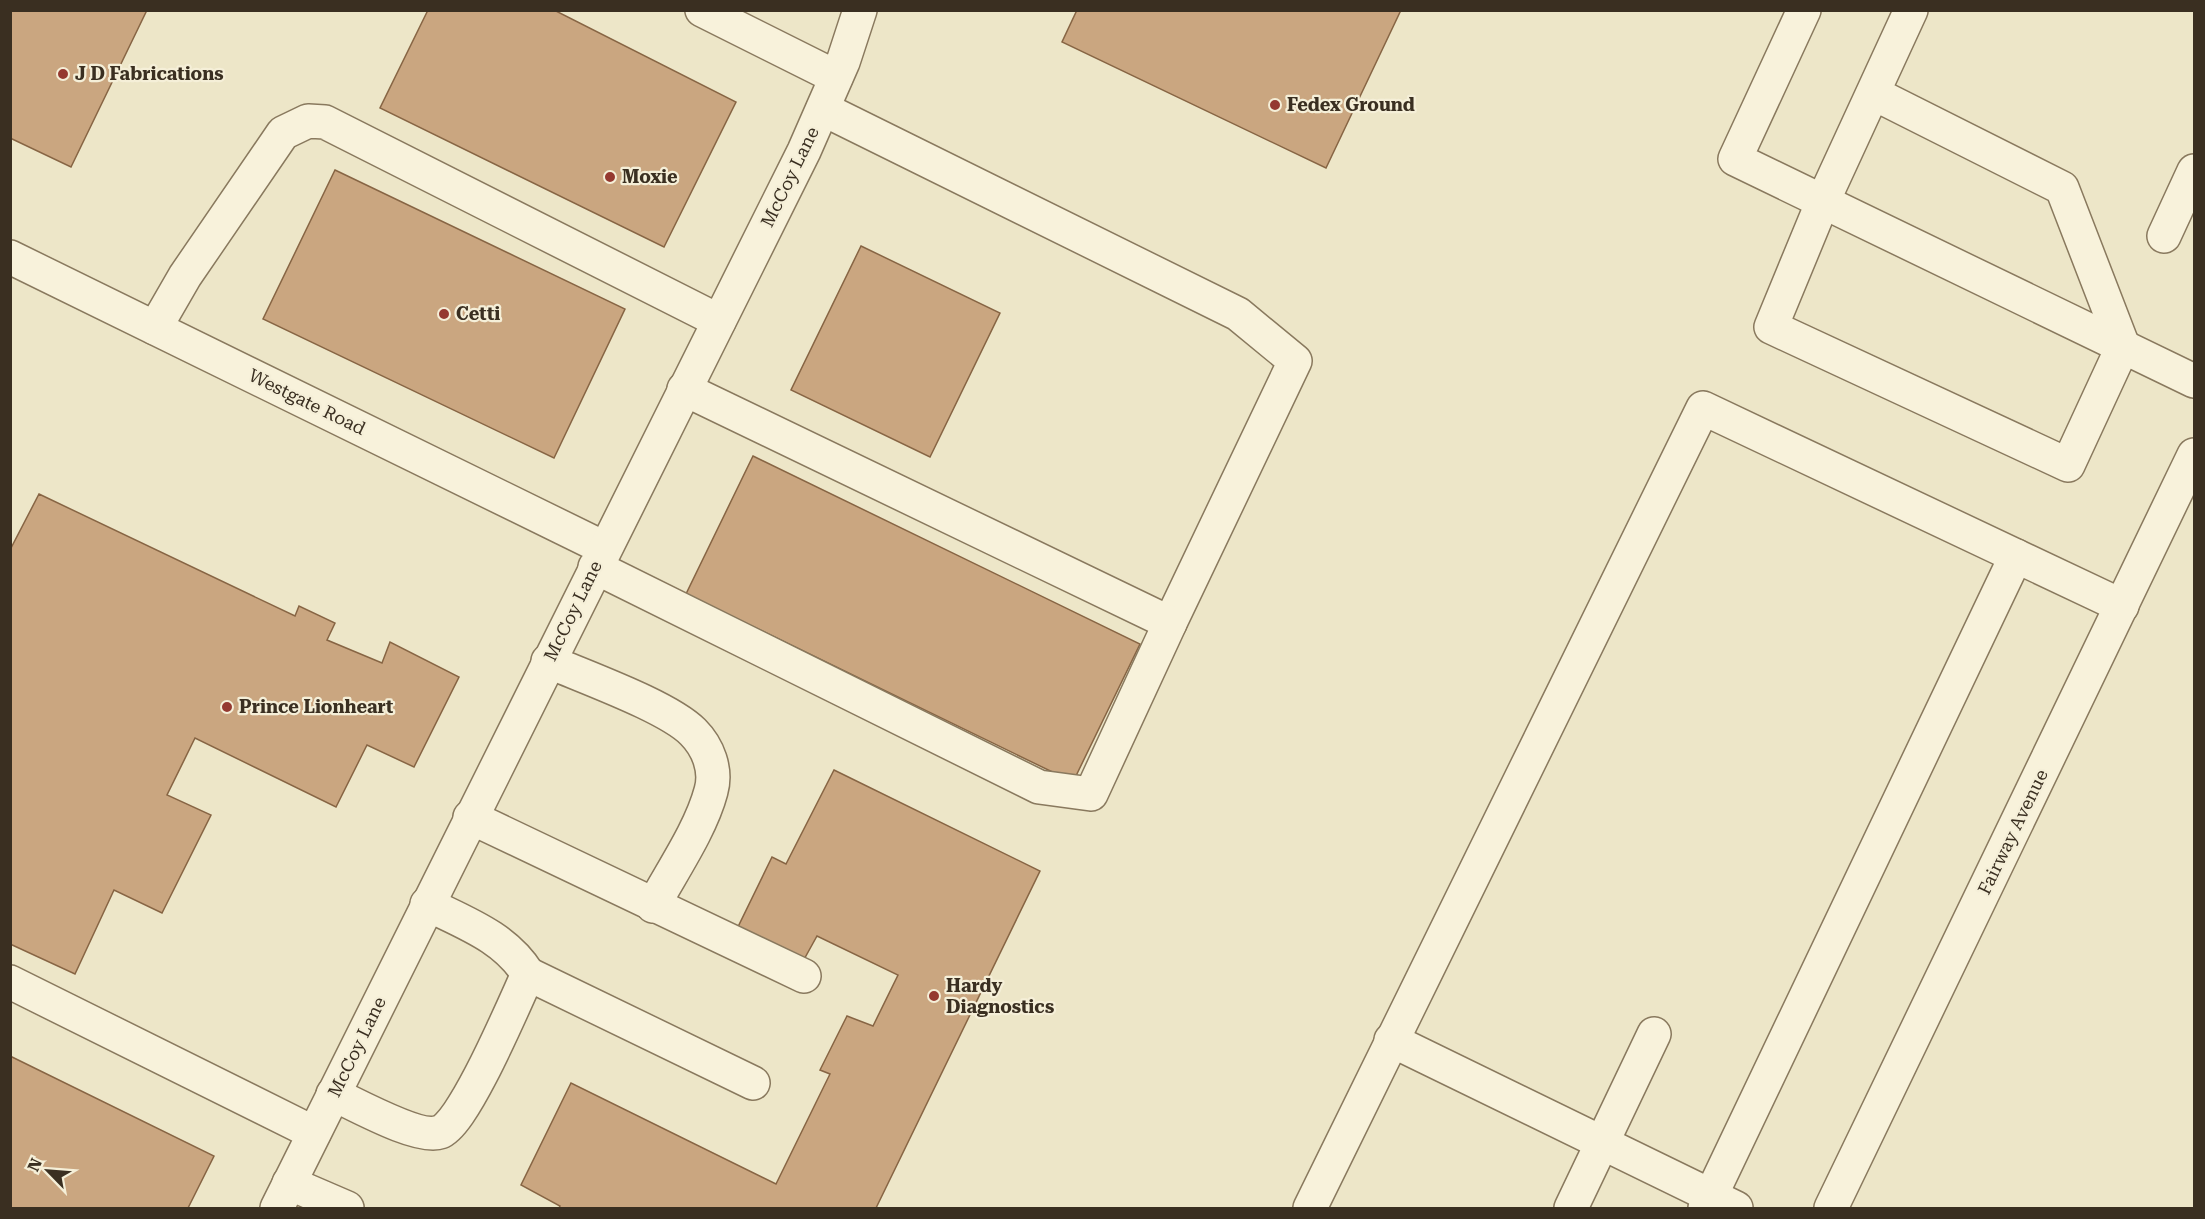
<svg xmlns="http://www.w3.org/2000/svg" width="2205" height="1219" viewBox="0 0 2205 1219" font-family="'Roboto Serif',serif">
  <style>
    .building { fill: #caa680; stroke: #876544; stroke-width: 1.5 }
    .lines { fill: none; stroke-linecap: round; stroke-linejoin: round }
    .minor-casing { stroke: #89795e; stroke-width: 36 }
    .minor { stroke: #f8f2db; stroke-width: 33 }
    .poi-dot { fill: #953930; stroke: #f5efd8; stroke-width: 2 }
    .labels { text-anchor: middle; stroke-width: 4.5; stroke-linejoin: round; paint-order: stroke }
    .poi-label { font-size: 18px; font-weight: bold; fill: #3a2f21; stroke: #f5efd8; text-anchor: start }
    .street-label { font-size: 18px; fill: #3a2f21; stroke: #f5efd8 }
  </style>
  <rect width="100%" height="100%" fill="#ede6c8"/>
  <!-- building -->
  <g class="building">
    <path d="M10 10H147L71 167 10 138Z"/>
    <path d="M428 10H554L736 102 664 247 380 108Z"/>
    <path d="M1077 10H1401L1326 168 1062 42Z"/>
    <path d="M335 170 625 309 554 458 263 319Z"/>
    <path d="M861 246 1000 313 930 457 791 390Z"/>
    <path d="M753 456 1140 644 1073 782 686 594Z"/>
    <path d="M39 494 295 616 299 606 335 623 327 640 382 663 390 642 459 677 414 767 367 745 336 807 195 738 167 795 211 815 162 913 114 890 75 974 10 944V550Z"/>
    <path d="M834 770 1040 871 876 1208H559L560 1206 521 1185 571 1083 776 1184 830 1074 820 1070 847 1016 873 1026 898 975 817 936 802 963 736 931 772 857 786 864Z"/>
    <path d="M10 1056 214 1156 188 1208H10Z"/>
  </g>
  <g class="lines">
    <!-- minor casing -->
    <g class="minor-casing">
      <g id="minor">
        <path d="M702 10 836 77"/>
        <path d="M1804 10 1735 159 2194 381"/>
        <path d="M1873 93 2062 188 2123 346 2068 465 1771 327 1823 201 1911 10"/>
        <path d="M823 109 1238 314 1295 361 1170 623"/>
        <path d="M2164 236 2194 171"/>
        <path d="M10 257 604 548"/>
        <path d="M155 328 185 276 283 133 308 121 325 122 719 321"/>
        <path d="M595 567 1039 787 1091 794 1170 623 684 389"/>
        <path d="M548 661C584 677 667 706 693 732 708 747 717 770 711 791 701 829 672 871 653 906"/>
        <path d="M470 817 804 976"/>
        <path d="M427 904C465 923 505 937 528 974"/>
        <path d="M10 982 314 1133"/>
        <path d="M1391 1040 1736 1208"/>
        <path d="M333 1094C355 1104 419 1140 440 1132 464 1124 515 1002 528 974L753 1083"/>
        <path d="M289 1183 347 1208"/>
        <path d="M277 1208 804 151 843 62 860 10"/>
        <path d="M1310 1208 1703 408 2122 606"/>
        <path d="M1571 1208 1654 1034"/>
        <path d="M1705 1208 2016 556"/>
        <path d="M1831 1208 2194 455"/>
      </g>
    </g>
    <!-- minor -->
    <use href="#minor" class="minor"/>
  </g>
  <!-- markers -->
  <g class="poi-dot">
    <circle cx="63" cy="74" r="6"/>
    <circle cx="1275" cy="105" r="6"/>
    <circle cx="610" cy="177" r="6"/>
    <circle cx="444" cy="314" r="6"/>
    <circle cx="227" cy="707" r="6"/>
    <circle cx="934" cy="996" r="6"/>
  </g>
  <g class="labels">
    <!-- poi labels -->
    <g class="poi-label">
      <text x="75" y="80">J D Fabrications</text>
      <text x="1287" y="111">Fedex Ground</text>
      <text x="622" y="183">Moxie</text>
      <text x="456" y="320">Cetti</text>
      <text x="239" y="713">Prince Lionheart</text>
      <text x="946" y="992">Hardy<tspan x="946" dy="21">Diagnostics</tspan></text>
    </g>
    <!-- street labels -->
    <g class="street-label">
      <text transform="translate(790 177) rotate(-64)" y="6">McCoy Lane</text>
      <text transform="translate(307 402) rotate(26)" y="6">Westgate Road</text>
      <text transform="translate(573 611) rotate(-64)" y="6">McCoy Lane</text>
      <text transform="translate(2013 832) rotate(-64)" y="6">Fairway Avenue</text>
      <text transform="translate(357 1047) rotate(-64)" y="6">McCoy Lane</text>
    </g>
  </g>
  <!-- border -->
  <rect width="2205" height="1219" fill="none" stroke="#3a2f21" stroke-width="24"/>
  <!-- north arrow -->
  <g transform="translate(48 1171) rotate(295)" stroke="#f5efd8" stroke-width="4.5" paint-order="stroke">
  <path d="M0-4.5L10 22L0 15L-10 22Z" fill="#3a2f21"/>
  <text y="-9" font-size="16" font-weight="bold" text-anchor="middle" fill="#3a2f21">N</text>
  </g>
</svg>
